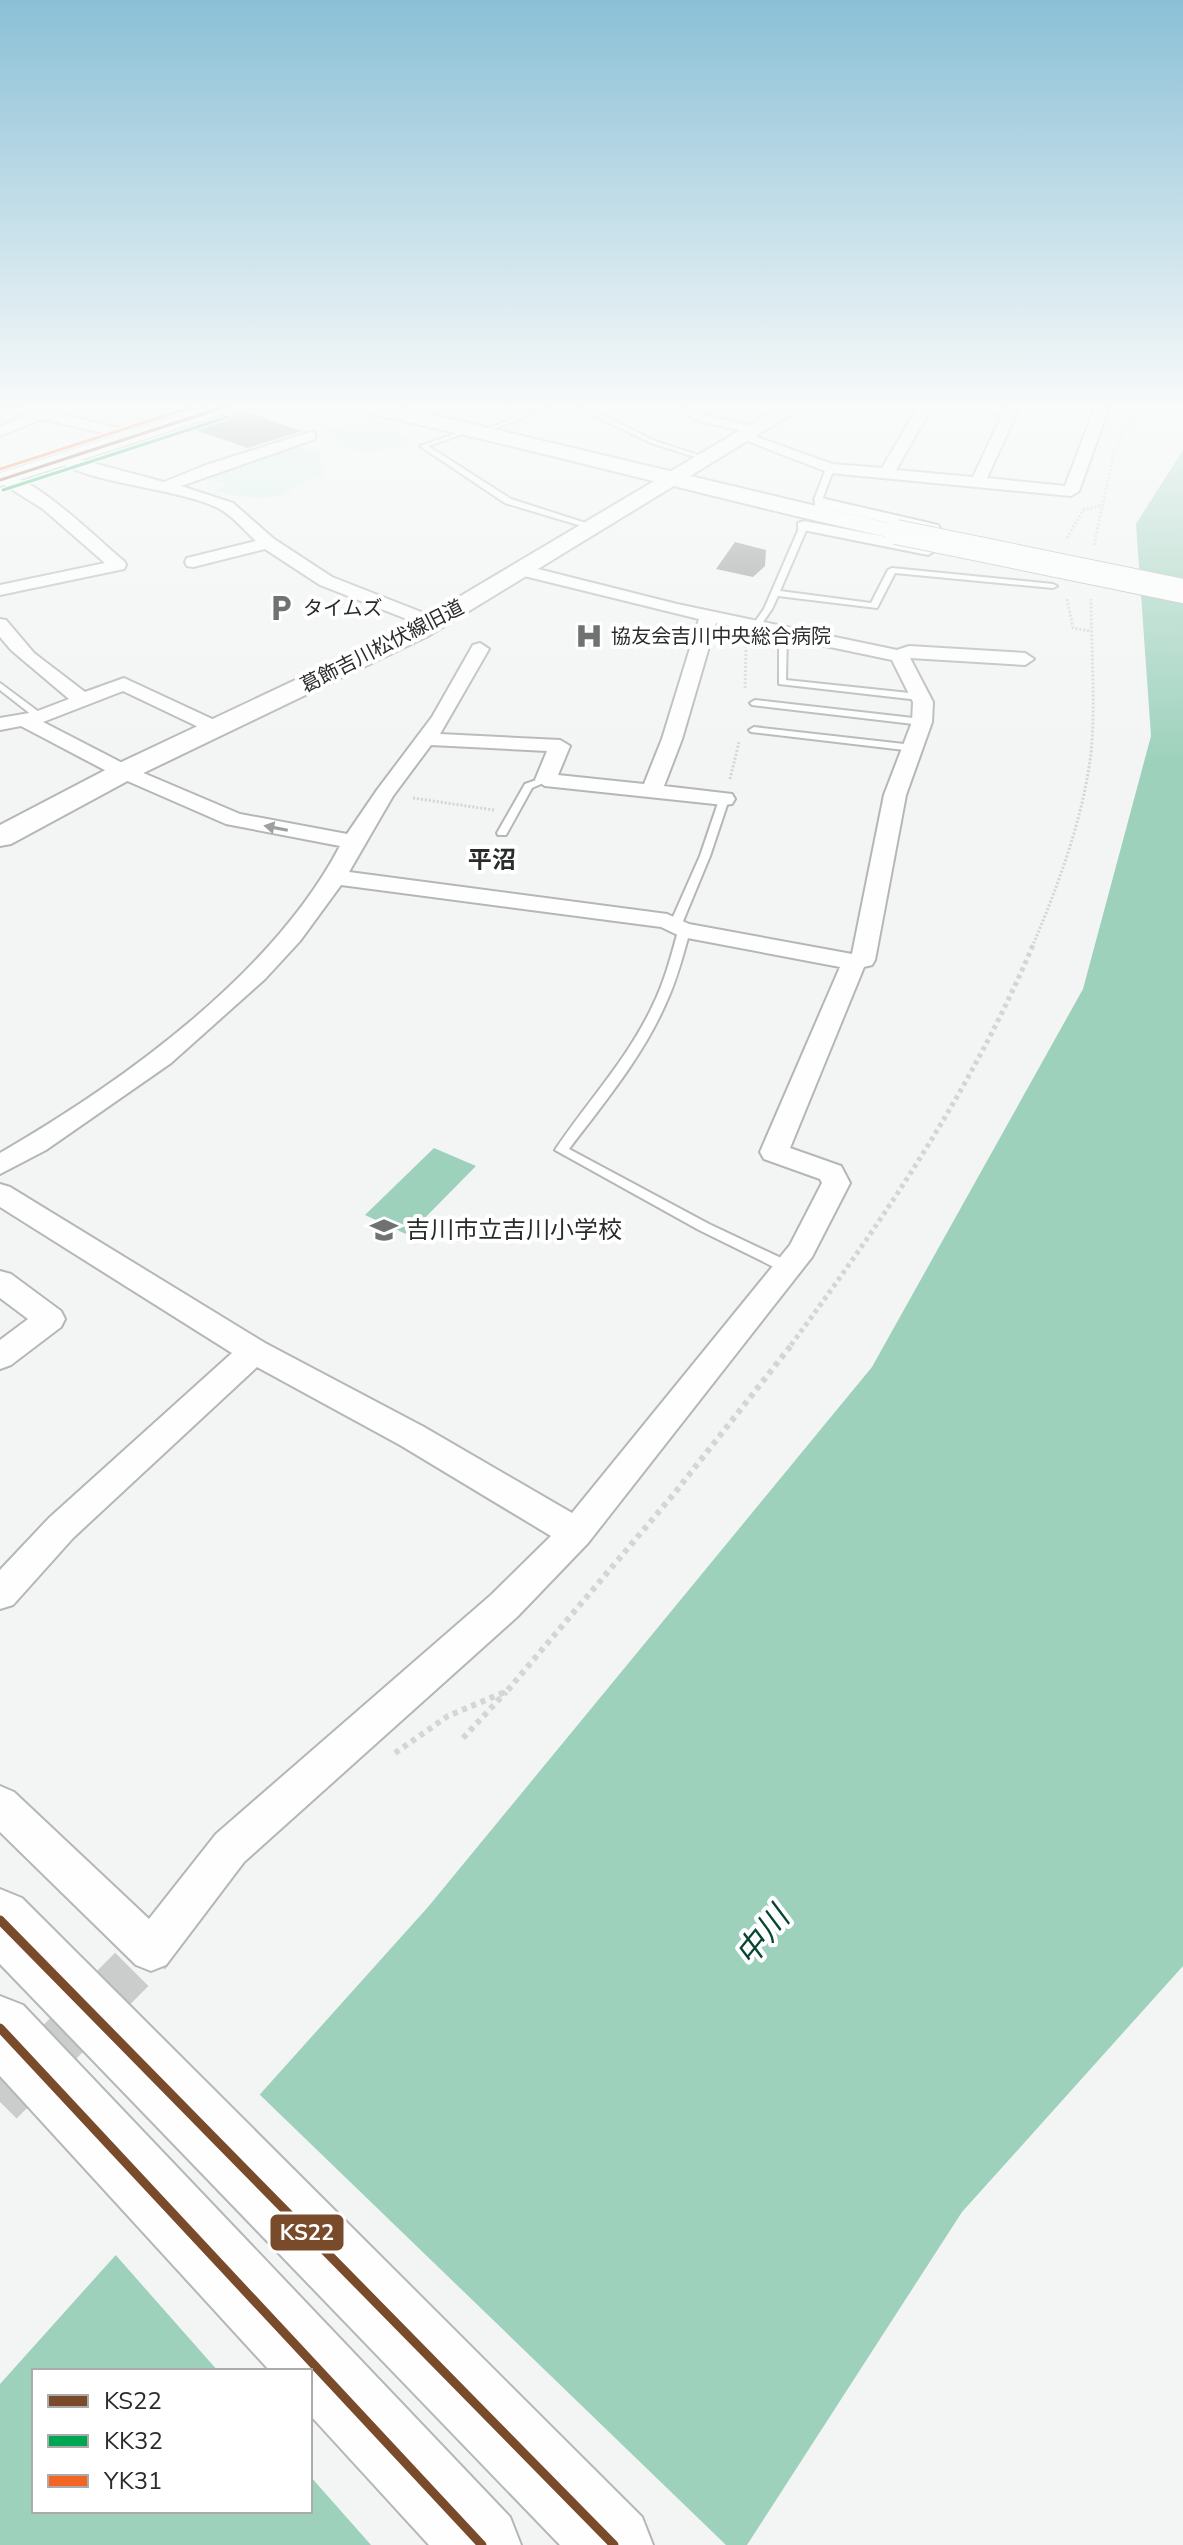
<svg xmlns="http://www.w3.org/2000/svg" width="1183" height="2545" viewBox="0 0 1183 2545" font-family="'Nunito Sans','Noto Sans JP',sans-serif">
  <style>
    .green { fill: #d5f3e6 }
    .water { fill: #9dd1bc; fill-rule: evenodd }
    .pier { fill: #f2f5f4 }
    .building { fill: #949695 }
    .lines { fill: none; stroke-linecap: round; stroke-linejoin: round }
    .street-tunnel { stroke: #cacdcc; stroke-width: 47; stroke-dasharray: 47 23; stroke-linecap: butt }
    .lane-casing { stroke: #b5b7b6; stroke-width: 4 }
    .street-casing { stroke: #b5b7b6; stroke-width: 4 }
    .secondary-casing { stroke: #b5b7b6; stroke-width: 4 }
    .primary-casing { stroke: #b5b7b6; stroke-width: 4 }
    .path-far2 { stroke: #d4d5d5; stroke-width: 3; stroke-dasharray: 2 2; stroke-linecap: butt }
    .path-far1 { stroke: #d4d5d5; stroke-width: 5; stroke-dasharray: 4 4; stroke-linecap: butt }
    .path { stroke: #d4d5d5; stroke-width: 6; stroke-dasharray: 5 5; stroke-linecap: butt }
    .lane { fill: #fdfefd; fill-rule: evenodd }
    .street { fill: #fdfefd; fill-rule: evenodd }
    .secondary { fill: #fdfefd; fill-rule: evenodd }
    .primary { fill: #fdfefd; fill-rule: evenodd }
    .primary-bridge-casing { stroke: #b5b7b6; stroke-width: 26; stroke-linecap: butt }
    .primary-bridge { stroke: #fdfefd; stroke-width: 24 }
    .bus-1-far1-casing { stroke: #fff; stroke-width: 6 }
    .bus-1-casing { stroke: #fff; stroke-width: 15 }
    .bus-2-casing { stroke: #fff; stroke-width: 6 }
    .bus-3-casing { stroke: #fff; stroke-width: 6 }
    .bus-1-far1 { stroke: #7a4b2a; stroke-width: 3 }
    .bus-1 { stroke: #7a4b2a; stroke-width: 9 }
    .bus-2 { stroke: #00a651; stroke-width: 3 }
    .bus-3 { stroke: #f26522; stroke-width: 3 }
    .oneway { fill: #9ea09e }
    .labels { text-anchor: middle; stroke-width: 8; stroke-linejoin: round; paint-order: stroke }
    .far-poi-label { font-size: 20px; fill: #2a2c2b; stroke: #fff; text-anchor: start }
    .far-street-label { font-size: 20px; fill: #2a2c2b; stroke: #fff }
    .far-quarter-label { font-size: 24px; font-weight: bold; fill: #2a2c2b; stroke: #fff }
    .poi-label { font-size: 24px; fill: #2a2c2b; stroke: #fff; text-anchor: start }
    .near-water-label { font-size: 32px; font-style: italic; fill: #074633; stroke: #fff }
    .line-badge { stroke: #fff; stroke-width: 3 }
    .badge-label { font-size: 22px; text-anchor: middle; font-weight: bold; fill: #fff }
  </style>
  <rect width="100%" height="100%" fill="#f2f5f4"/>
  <!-- green -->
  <g class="green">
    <path d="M379 420 412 443C370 455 358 457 320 431Z"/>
    <path d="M295 444 322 456 316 459 323 462 319 464 325 467 318 470 323 477 303 481V484C293 485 289 492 280 495 260 503 234 493 213 492L228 485 198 476Z"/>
  </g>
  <!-- water -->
  <g class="water">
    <path d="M1183 450V1966L962 2212 747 2545H0V2384L428 1907 872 1367 1083 989 1151 736 1136 524ZM34 2371H310V2511H34Z"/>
    <path d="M434 1148 476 1166 408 1235 365 1215Z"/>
  </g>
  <!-- pier -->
  <path class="pier" d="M257 2092 726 2545H371L310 2476V2371H218L113 2252Z"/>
  <!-- building -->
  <g class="building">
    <path d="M246 412 302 431 248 448 189 428Z"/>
    <path d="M735 542 766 550 765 566 753 577 716 569Z"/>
  </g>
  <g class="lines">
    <!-- street-tunnel -->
    <path class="street-tunnel" d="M0 2102 151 1950"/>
    <!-- lane casing -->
    <g class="lane-casing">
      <g id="lane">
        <path d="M494 407H503L520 416 542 407H551L482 433V431L514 418Z"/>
        <path d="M577 407H586L655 441 710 459 705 460 651 443Z"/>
        <path d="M472 428 477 429 428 446 511 499 595 526V530L505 503 420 446Z"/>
        <path d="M827 466 834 468 822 500 825 503 821 505 814 500Z"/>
        <path d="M804 524 808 526 780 591 871 603 888 570 892 568 1053 584 1057 586 1053 588 895 573 877 608 778 596 772 609 759 628H753L752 626 764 609 800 526Z"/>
        <path d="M783 629 787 632 786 680 919 694 924 697 919 700 779 684V632Z"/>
        <path d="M0 683 43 715V719H37L0 690Z"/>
        <path d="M755 700 922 719 927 722 922 725 752 705 750 703Z"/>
        <path d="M754 727 913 745 918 748 913 751 751 732 749 730Z"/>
        <path d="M542 778 550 780 532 788 506 835H498L497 833 525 784Z"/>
        <path d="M720 797 729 799 710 856 681 926 679 928H671L669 926 700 856Z"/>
        <path d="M684 928 690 931C683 955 677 980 666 1003 643 1056 604 1103 569 1149L709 1224 794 1264 796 1268 794 1272H784L699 1230 555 1150C587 1102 627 1060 652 1007 664 983 671 957 678 931Z"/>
      </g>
    </g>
    <!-- street casing -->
    <g class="street-casing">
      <g id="street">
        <path d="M2 407 42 410 140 433 142 436 135 440 42 419 0 436V427L27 415Z"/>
        <path d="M682 407H697L705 414 762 430 755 434 695 420Z"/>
        <path d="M918 407H932L896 470 973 477 1002 415 969 407H1006L1017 412 987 478 1065 486 1095 407H1109L1079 491 1071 496 830 473 737 437 739 434H749L832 464 882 468Z"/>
        <path d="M310 432 315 433V439L181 486 233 503 274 539 332 577 439 619 442 623 439 627H427L320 585 265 549 193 567 187 566 185 562 187 558 256 541C244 530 232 515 218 508 179 488 83 483 56 459L63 455 164 482 206 465Z"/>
        <path d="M0 474C31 472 99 541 124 561L126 565 124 569 0 595V585L105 563 43 509 0 482Z"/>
        <path d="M821 498 938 525 940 528 932 533 815 506V500Z"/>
        <path d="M804 521 928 545 936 550 928 555 798 529V523Z"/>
        <path d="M522 565 677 604 897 650 909 646 1025 653 1034 659 1025 665 910 658 933 702 932 722 906 795 875 960 872 965 864 967 790 1148 841 1166 850 1183 812 1257 588 1543 517 1617 244 1862 166 1965 151 1971 136 1965 0 1832V1786L14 1792 149 1919 216 1834 491 1595 551 1536 400 1445 257 1367 73 1538 13 1605 0 1609V1570L49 1518 232 1353 0 1207V1184L10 1187 265 1343 424 1427 572 1513 790 1245 822 1183 820 1179 764 1159 760 1152 840 967 682 937 661 927 341 885 300 941 265 979 171 1063 46 1150 0 1174V1153C123 1082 273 974 340 846L226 824 116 776 21 726 0 730V718L35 712 69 699 11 650 0 637V619L6 620 34 653 85 692 124 678 223 724 226 728 223 732H209L123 691 43 722 134 769 240 814 347 834 377 790 432 717 473 645 480 643 489 649 440 734 560 740 570 746 558 775 644 784 662 739 699 619 516 574 513 570 516 566ZM716 623 892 660 913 702 912 722 884 795 852 954 689 924 667 914 349 872 393 796 431 745 547 751 535 780 545 786 724 805 732 804 735 799 732 794 664 786 682 739Z"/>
        <path d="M0 1271 11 1274 61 1311 65 1319 61 1327 11 1365 0 1369V1340L28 1319 0 1298Z"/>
      </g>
    </g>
    <!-- secondary casing -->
    <g class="secondary-casing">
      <g id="secondary">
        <path d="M204 407H235L232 411 0 486V473Z"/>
        <path d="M779 407H803L428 636 133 778 11 844 0 846V825L113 766 410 626Z"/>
      </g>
    </g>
    <!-- primary casing -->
    <g class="primary-casing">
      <g id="primary">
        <path d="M357 407H398L434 415 896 525 904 527 908 532 904 537 896 539C719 500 544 451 367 413Z"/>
        <path d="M0 1889 22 1898 642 2517 653 2545H560L0 1964Z"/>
        <path d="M0 1996 23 2005 510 2517 521 2545H429L310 2415V2371H270L0 2076Z"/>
      </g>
    </g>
    <!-- path-far2 -->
    <g class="path-far2">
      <path d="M1067 538 1083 510 1103 505"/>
      <path d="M1094 545 1114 452 1137 407"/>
      <path d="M1067 599 1073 628 1090 631"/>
      <path d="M745 688 746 646"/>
      <path d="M730 779 739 742"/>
      <path d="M413 798 494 810"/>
      <path d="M1032 947C1058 886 1083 819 1091 753 1096 702 1091 650 1091 599"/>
    </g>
    <!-- path-far1 -->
    <path class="path-far1" d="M791 1345C884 1219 972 1089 1033 945"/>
    <!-- path -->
    <g class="path">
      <path d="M463 1738 506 1692"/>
      <path d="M395 1753 448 1716 507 1691 673 1495 793 1343"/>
    </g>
    <!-- lane -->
    <use href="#lane" class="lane"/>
    <!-- street -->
    <use href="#street" class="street"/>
    <!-- secondary -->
    <use href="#secondary" class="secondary"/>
    <!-- primary -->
    <use href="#primary" class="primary"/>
    <!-- primary-bridge casing -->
    <g class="primary-bridge-casing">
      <path id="primary-bridge" d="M896 532 1183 591"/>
    </g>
    <!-- primary-bridge -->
    <use href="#primary-bridge" class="primary-bridge"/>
    <!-- bus-1-far1 casing -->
    <g class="bus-1-far1-casing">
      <path id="bus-1-far1" d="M0 480 224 407"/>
    </g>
    <!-- bus-1 casing -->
    <g class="bus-1-casing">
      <g id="bus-1">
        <path d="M0 1920 614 2545"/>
        <path d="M0 2028 482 2545"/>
      </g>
    </g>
    <!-- bus-2 casing -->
    <g class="bus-2-casing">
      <path id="bus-2" d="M3 490 228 417"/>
    </g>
    <!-- bus-3 casing -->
    <g class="bus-3-casing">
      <path id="bus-3" d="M0 469 192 407"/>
    </g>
    <!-- bus-1-far1 -->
    <use href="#bus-1-far1" class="bus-1-far1"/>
    <!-- bus-1 -->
    <use href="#bus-1" class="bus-1"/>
    <!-- bus-2 -->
    <use href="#bus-2" class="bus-2"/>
    <!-- bus-3 -->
    <use href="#bus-3" class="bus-3"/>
  </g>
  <!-- one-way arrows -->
  <defs><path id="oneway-solid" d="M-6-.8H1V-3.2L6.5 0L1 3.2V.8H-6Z" transform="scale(2)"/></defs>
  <use class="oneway" href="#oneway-solid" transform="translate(276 828) rotate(-169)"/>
  <!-- sky -->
  <linearGradient id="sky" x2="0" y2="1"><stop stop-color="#8ac0d6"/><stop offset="0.53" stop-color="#f9fafa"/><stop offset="1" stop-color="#f9fafa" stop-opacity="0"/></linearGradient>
  <rect width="1183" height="764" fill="url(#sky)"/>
  <!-- icons -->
  <defs>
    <g id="parking-bare" transform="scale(2.16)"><path d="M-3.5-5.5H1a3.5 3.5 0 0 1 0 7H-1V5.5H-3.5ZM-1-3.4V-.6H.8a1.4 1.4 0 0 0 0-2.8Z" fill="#707271" stroke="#fff" stroke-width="2.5" paint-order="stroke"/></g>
    <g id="hospital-bare" transform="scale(2.16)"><path d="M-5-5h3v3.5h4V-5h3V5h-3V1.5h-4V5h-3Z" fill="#707271" stroke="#fff" stroke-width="2.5" paint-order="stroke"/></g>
    <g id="school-bare" transform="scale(2.16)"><path d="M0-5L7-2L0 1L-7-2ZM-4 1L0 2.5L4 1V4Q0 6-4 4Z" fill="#707271" stroke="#fff" stroke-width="2.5" paint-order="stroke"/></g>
  </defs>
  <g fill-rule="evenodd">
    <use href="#parking-bare" x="281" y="608"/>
    <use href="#hospital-bare" x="589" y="636"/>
    <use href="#school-bare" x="384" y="1230"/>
  </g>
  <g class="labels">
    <!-- far-poi labels -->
    <g class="far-poi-label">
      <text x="303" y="615">タイムズ</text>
      <text x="611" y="643">協友会吉川中央総合病院</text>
    </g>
    <!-- far-street labels -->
    <g class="far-street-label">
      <text transform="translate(382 646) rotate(-27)" y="7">葛飾吉川松伏線旧道</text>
    </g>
    <!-- far-quarter labels -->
    <g class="far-quarter-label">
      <text x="492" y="868">平沼</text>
    </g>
    <!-- poi labels -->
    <g class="poi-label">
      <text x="406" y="1238">吉川市立吉川小学校</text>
    </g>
    <!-- near-water labels -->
    <g class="near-water-label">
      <text transform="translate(762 1936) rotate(-51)" y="11">中川</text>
    </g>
  </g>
  <rect class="line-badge" x="269" y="2213" width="76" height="39" rx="8" fill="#7a4b2a"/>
  <g class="badge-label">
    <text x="307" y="2240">KS22</text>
  </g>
  <!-- legend -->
  <rect x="32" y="2369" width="280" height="144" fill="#ffffff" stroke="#aaabaa" stroke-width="2"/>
  <rect x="48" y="2395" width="40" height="12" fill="#7a4b2a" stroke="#aaabaa" stroke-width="2"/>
  <text x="104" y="2409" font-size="24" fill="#2a2c2b">KS22</text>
  <rect x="48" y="2435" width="40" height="12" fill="#00a651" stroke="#aaabaa" stroke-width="2"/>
  <text x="104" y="2449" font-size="24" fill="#2a2c2b">KK32</text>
  <rect x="48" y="2475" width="40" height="12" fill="#f26522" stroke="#aaabaa" stroke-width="2"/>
  <text x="104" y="2489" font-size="24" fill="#2a2c2b">YK31</text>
</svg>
